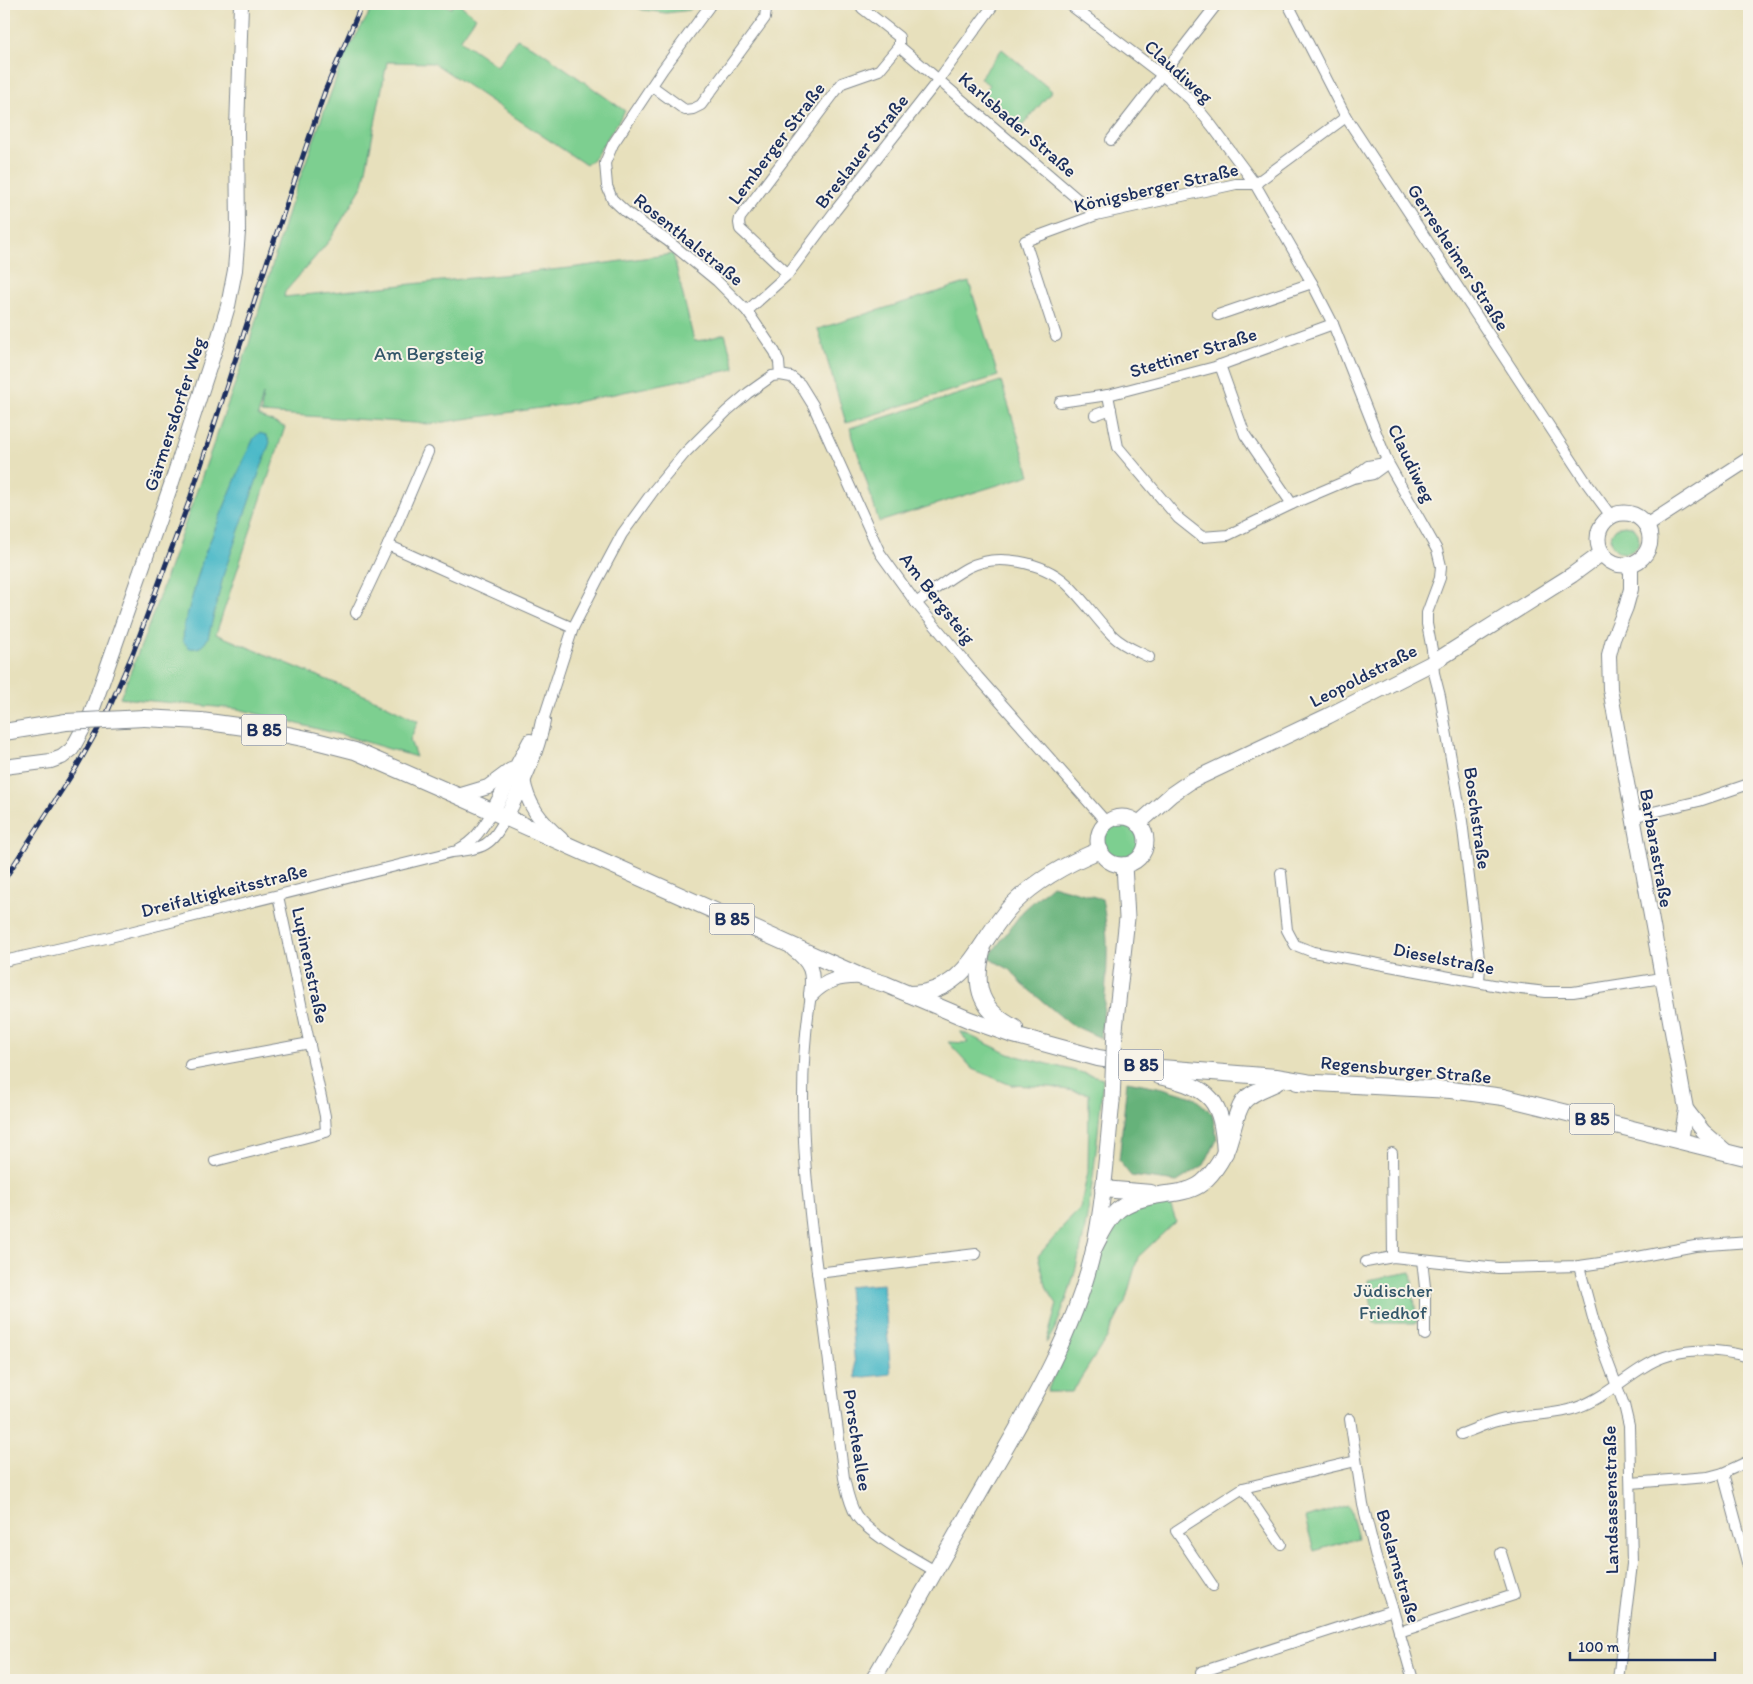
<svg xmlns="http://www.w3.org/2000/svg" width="1753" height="1684" viewBox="0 0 1753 1684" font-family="Itim,sans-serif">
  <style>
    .green { fill: #7dcf90; stroke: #4c7f77 }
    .forest { fill: #66b27a; stroke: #40706c }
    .water { fill: #4cb9c8; stroke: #347493 }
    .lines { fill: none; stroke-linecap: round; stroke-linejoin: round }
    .minor-casing { stroke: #81888d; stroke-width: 12 }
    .tertiary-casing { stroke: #81888d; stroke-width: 16 }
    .secondary-casing { stroke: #81888d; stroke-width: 17 }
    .primary-casing { stroke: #81888d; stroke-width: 18 }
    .minor { stroke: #fff; stroke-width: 10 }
    .tertiary { stroke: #fff; stroke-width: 14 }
    .secondary { stroke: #fff; stroke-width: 15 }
    .primary { stroke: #fff; stroke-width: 16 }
    .rail-casing { stroke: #1b2f5e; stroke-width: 5 }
    .rail { stroke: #f7f3e8; stroke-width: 3; stroke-dasharray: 9; stroke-linecap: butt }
    .secondary-bridge-casing { stroke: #81888d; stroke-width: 17; stroke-linecap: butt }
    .primary-bridge-casing { stroke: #81888d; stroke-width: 18; stroke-linecap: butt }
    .secondary-bridge { stroke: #fff; stroke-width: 15 }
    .primary-bridge { stroke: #fff; stroke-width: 16 }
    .labels { text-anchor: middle; stroke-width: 4; stroke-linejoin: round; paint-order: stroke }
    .shield { fill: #f7f3e8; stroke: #5d6a87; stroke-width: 1 }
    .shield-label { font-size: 18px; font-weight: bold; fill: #1b2f5e }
    .street-label { font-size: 19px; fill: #1b2f5e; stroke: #f7f3e8 }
    .park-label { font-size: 19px; fill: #34576a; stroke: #f7f3e8 }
  </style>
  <rect width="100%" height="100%" fill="#f7f3e8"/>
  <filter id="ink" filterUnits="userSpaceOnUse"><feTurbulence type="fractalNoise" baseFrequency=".02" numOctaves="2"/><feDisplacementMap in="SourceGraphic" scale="10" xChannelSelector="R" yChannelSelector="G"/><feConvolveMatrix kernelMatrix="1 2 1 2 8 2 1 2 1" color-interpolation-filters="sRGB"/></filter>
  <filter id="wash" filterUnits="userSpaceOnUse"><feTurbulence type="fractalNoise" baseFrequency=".0096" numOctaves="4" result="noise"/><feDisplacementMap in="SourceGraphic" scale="20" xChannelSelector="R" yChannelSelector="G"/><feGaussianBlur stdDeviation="1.12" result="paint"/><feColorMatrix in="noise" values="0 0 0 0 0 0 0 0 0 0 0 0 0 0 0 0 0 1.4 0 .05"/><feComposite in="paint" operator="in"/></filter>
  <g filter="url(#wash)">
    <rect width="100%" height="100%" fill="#e7e0bc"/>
    <!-- green -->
    <g class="green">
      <path d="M375 4H444L451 8 454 4H459L476 17 460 40 497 66 517 39 539 50 625 111 595 157 586 165 434 63 387 62 363 185 330 240 285 292 284 297 570 268 673 254 694 341 704 340 725 334 735 369 561 405 430 424 261 413 263 394 258 416 285 427 216 634 376 700 418 721 410 740 416 757 346 736 238 709 120 698 146 633 248 347 289 208 345 54Z"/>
      <path d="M628 4H696L690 10 666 13 643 10Z"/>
      <path d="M1002 49 1052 91 1017 132 980 100 989 85 980 78Z"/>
      <path d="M969 282 998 376 846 423 818 329Z"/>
      <path d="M1001 381 1030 475 879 522 850 428Z"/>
      <circle cx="1625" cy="539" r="14"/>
      <circle cx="1121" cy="842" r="18"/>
      <path d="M960 1031 1009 1054 1103 1078C1096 1152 1091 1227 1067 1298 1061 1314 1057 1328 1046 1343L1057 1304 1047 1289 1038 1256 1080 1208 1088 1172 1089 1094 1051 1087 1011 1085 973 1069 948 1042 968 1043Z"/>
      <path d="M1152 1204H1170L1176 1221 1138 1257 1125 1302 1106 1339 1072 1392H1047L1098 1264 1120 1220Z"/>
      <path d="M1411 1272 1417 1323H1374L1368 1280Z"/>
      <path d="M1349 1505 1358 1538 1314 1551 1305 1518Z"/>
    </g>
    <!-- forest -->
    <g class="forest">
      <path d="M1052 885 1102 899C1112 945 1105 992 1101 1038L1070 1024 1022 984 1011 970 988 958 1023 911Z"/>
      <path d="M1127 1081 1163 1088 1193 1097 1212 1113 1217 1139 1204 1165 1177 1182 1131 1176 1119 1161Z"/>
    </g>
    <!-- water -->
    <g class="water">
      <path d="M259 433 266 435 270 442 224 573 208 638C203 647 199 649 189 648L183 641 184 626 203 558 244 459 254 438Z"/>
      <path d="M883 1284 891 1374 856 1378 848 1287Z"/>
    </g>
  </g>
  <g filter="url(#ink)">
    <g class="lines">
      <!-- minor casing -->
      <g class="minor-casing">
        <g id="minor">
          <path d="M711 4 663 69 613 144 605 163 607 186 612 199 626 212 668 241 717 281 747 311 775 352 779 362 780 375"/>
          <path d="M1069 4 1162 75 1190 99 1212 126 1255 184 1312 283 1333 324 1388 463 1437 550 1441 566 1440 578 1427 613V624L1432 650 1434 673 1440 696 1462 821 1480 967 1479 981"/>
          <path d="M1288 4 1346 117 1586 482 1611 516"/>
          <path d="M862 8 899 37V46L1096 215"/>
          <path d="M652 86 685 110 693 109 701 105 765 18 766 9 764 4"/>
          <path d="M1111 140 1217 4"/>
          <path d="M788 274 740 229 739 223 740 218 842 83 879 70 899 46"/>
          <path d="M747 311 788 274 835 211 939 79 994 4"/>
          <path d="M1218 315 1312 283"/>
          <path d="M1056 336 1025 241 1096 215 1236 184H1255L1346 117"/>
          <path d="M1220 365 1245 435 1292 504 1353 478 1373 474 1388 463"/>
          <path d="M1108 395 1118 447 1178 518 1202 537 1228 535 1292 504"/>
          <path d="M1060 402 1108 395 1215 367 1333 324"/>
          <path d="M1095 415 1111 409"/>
          <path d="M1356 475 1368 466 1385 463"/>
          <path d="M388 545 428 452"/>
          <path d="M916 603C933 591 949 578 967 568 997 552 1043 562 1067 584 1084 600 1097 620 1113 636 1123 646 1137 651 1149 657"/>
          <path d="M356 613 388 545 573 628"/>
          <path d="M543 721 573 628 597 581 622 534 654 490 685 453 727 411 748 393 772 376 780 375 791 377 800 384 813 405 880 553 916 603 978 677 1107 823"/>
          <path d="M1632 817 1699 801 1749 784"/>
          <path d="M459 849C476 840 483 827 493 811"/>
          <path d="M1281 873 1287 930 1295 945 1313 952 1504 987 1546 992H1573L1662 978"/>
          <path d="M4 961 106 938 452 852C484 848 491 847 506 817"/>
          <path d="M811 995C794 1097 807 1200 821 1301 829 1360 836 1419 844 1478 847 1491 849 1503 856 1515 868 1534 915 1559 935 1571"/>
          <path d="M190 1065 310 1043"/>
          <path d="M1392 1153 1393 1257"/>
          <path d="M215 1161 326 1132 325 1116 278 896"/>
          <path d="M1422 1260 1425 1287V1335"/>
          <path d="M1366 1262 1393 1257 1498 1268 1579 1266 1622 1260 1695 1246 1749 1242"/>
          <path d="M1579 1266 1597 1333 1624 1405 1629 1426 1632 1564 1618 1680"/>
          <path d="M817 1273 976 1254"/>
          <path d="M1350 1419 1363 1505 1377 1561 1393 1610 1413 1680"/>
          <path d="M1461 1434C1473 1430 1485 1424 1497 1421 1520 1414 1546 1416 1569 1410 1597 1403 1618 1383 1642 1368 1674 1347 1713 1347 1749 1357"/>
          <path d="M1723 1473 1748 1566"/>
          <path d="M1631 1483 1708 1477 1723 1473 1749 1461"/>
          <path d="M1243 1488 1281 1544"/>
          <path d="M1213 1586 1176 1531 1243 1488 1356 1461"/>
          <path d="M1399 1632 1514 1595 1501 1553"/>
          <path d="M1201 1672 1393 1610"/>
        </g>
      </g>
      <!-- tertiary casing -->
      <g class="tertiary-casing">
        <g id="tertiary">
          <path d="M1646 526 1749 459"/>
          <path d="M1631 564V589L1626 607 1613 639 1609 655 1610 689 1686 1109 1681 1141"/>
          <path d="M4 767 51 761 62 757 72 749 91 714 171 485 218 340 228 306 235 270 238 232 237 130 241 4"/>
          <path d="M523 779C527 805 541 822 561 839"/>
          <path d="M458 796 488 787 511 770"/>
          <path d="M493 811 530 741"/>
          <path d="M506 817C521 787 537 754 543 721"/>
          <path d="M793 949C812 963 814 973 811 995"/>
          <path d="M811 995C825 980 841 976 862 977"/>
          <path d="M1686 1109 1703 1131 1727 1152"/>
        </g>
      </g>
      <!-- secondary casing -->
      <g class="secondary-casing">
        <g id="secondary">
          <circle cx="1624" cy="539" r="26"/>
          <circle cx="1122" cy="841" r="24"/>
          <path d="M1138 824 1172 794 1191 781 1328 716 1434 662 1572 575 1602 553"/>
          <path d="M1115 1029 1127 918 1124 865"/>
          <path d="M873 1680C912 1612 950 1545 989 1477 1031 1405 1076 1330 1094 1248 1104 1200 1107 1150 1112 1101"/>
        </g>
      </g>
      <!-- primary casing -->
      <g class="primary-casing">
        <g id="primary">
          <path d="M144 718 201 721 259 729 312 740 355 751 458 796 862 977 885 984 970 1020 1010 1034 1098 1058 1161 1068 1276 1077 1306 1082"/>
          <path d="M4 732 66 722"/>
          <path d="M982 952C973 988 981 1011 1015 1028"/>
          <path d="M909 994C970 993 978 939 1013 904 1038 879 1068 863 1100 850"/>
          <path d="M1159 1076C1212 1088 1222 1100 1225 1153"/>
          <path d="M1297 1082 1451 1090 1503 1097 1749 1158"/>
          <path d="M1103 1189 1151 1193"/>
          <path d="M1094 1248C1100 1236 1106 1222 1116 1212 1127 1201 1150 1196 1166 1194 1178 1193 1192 1191 1202 1183 1215 1172 1226 1154 1230 1138 1234 1126 1236 1113 1243 1102 1251 1092 1265 1088 1276 1083"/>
        </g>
      </g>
      <!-- minor -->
      <use href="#minor" class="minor"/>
      <!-- tertiary -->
      <use href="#tertiary" class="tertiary"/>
      <!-- secondary -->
      <use href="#secondary" class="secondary"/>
      <!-- primary -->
      <use href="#primary" class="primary"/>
      <!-- rail casing -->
      <g class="rail-casing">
        <path id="rail" d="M4 880 76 768 107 713 133 653 190 499 271 250 325 91 362 4"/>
      </g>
      <!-- rail -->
      <use href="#rail" class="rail"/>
      <!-- secondary-bridge casing -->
      <g class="secondary-bridge-casing">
        <path id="secondary-bridge" d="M1112 1101 1115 1029"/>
      </g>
      <!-- primary-bridge casing -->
      <g class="primary-bridge-casing">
        <path id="primary-bridge" d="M66 722 144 718"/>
      </g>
      <!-- secondary-bridge -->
      <use href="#secondary-bridge" class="secondary-bridge"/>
      <!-- primary-bridge -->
      <use href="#primary-bridge" class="primary-bridge"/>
    </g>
  </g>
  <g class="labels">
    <!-- shield labels -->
    <g class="shield">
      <rect x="241.5" y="714.5" width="45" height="31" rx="4"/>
      <rect x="709.5" y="903.5" width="45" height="31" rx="4"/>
      <rect x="1118.5" y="1049.5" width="45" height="31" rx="4"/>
      <rect x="1569.5" y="1103.5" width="45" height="31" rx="4"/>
    </g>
    <g class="shield-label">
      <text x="264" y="736">B 85</text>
      <text x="732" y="925">B 85</text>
      <text x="1141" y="1071">B 85</text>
      <text x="1592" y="1125">B 85</text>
    </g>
    <!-- street labels -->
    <g class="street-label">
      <text transform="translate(1179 71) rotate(42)" y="7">Claudiweg</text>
      <text transform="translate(1018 124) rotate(41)" y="7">Karlsbader Straße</text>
      <text transform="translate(776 143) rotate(-53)" y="7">Lemberger Straße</text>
      <text transform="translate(861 151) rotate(-52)" y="7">Breslauer Straße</text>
      <text transform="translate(1156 187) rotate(-13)" y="7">Königsberger Straße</text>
      <text transform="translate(689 239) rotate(39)" y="7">Rosenthalstraße</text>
      <text transform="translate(1459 257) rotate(57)" y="7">Gerresheimer Straße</text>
      <text transform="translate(1193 352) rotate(-17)" y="7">Stettiner Straße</text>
      <text transform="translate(174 414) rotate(-72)" y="7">Gärmersdorfer Weg</text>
      <text transform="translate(1412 463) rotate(64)" y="7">Claudiweg</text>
      <text transform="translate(938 598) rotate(52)" y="7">Am Bergsteig</text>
      <text transform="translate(1363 675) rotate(-27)" y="7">Leopoldstraße</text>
      <text transform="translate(1478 818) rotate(82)" y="7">Boschstraße</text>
      <text transform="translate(1657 848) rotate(80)" y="7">Barbarastraße</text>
      <text transform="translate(224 890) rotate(-14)" y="7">Dreifaltigkeitsstraße</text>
      <text transform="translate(1444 958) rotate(11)" y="7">Dieselstraße</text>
      <text transform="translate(311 965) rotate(78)" y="7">Lupinenstraße</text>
      <text transform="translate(1406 1069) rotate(5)" y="7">Regensburger Straße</text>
      <text transform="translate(858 1440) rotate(81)" y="7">Porscheallee</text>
      <text transform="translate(1610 1500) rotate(-91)" y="7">Landsassenstraße</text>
      <text transform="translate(1399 1566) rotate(74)" y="7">Boslarnstraße</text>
    </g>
    <!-- park labels -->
    <g class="park-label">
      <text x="429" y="360">Am Bergsteig</text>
      <text x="1393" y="1297">Jüdischer<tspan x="1393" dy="22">Friedhof</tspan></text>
    </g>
  </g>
  <!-- margin -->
  <rect width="1753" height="1684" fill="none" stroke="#f7f3e8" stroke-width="20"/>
  <!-- scale -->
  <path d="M1570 1652v8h145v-8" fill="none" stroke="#1b2f5e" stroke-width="2.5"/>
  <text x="1578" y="1652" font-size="15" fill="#1b2f5e" stroke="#f7f3e8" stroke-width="4" paint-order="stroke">100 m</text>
</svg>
